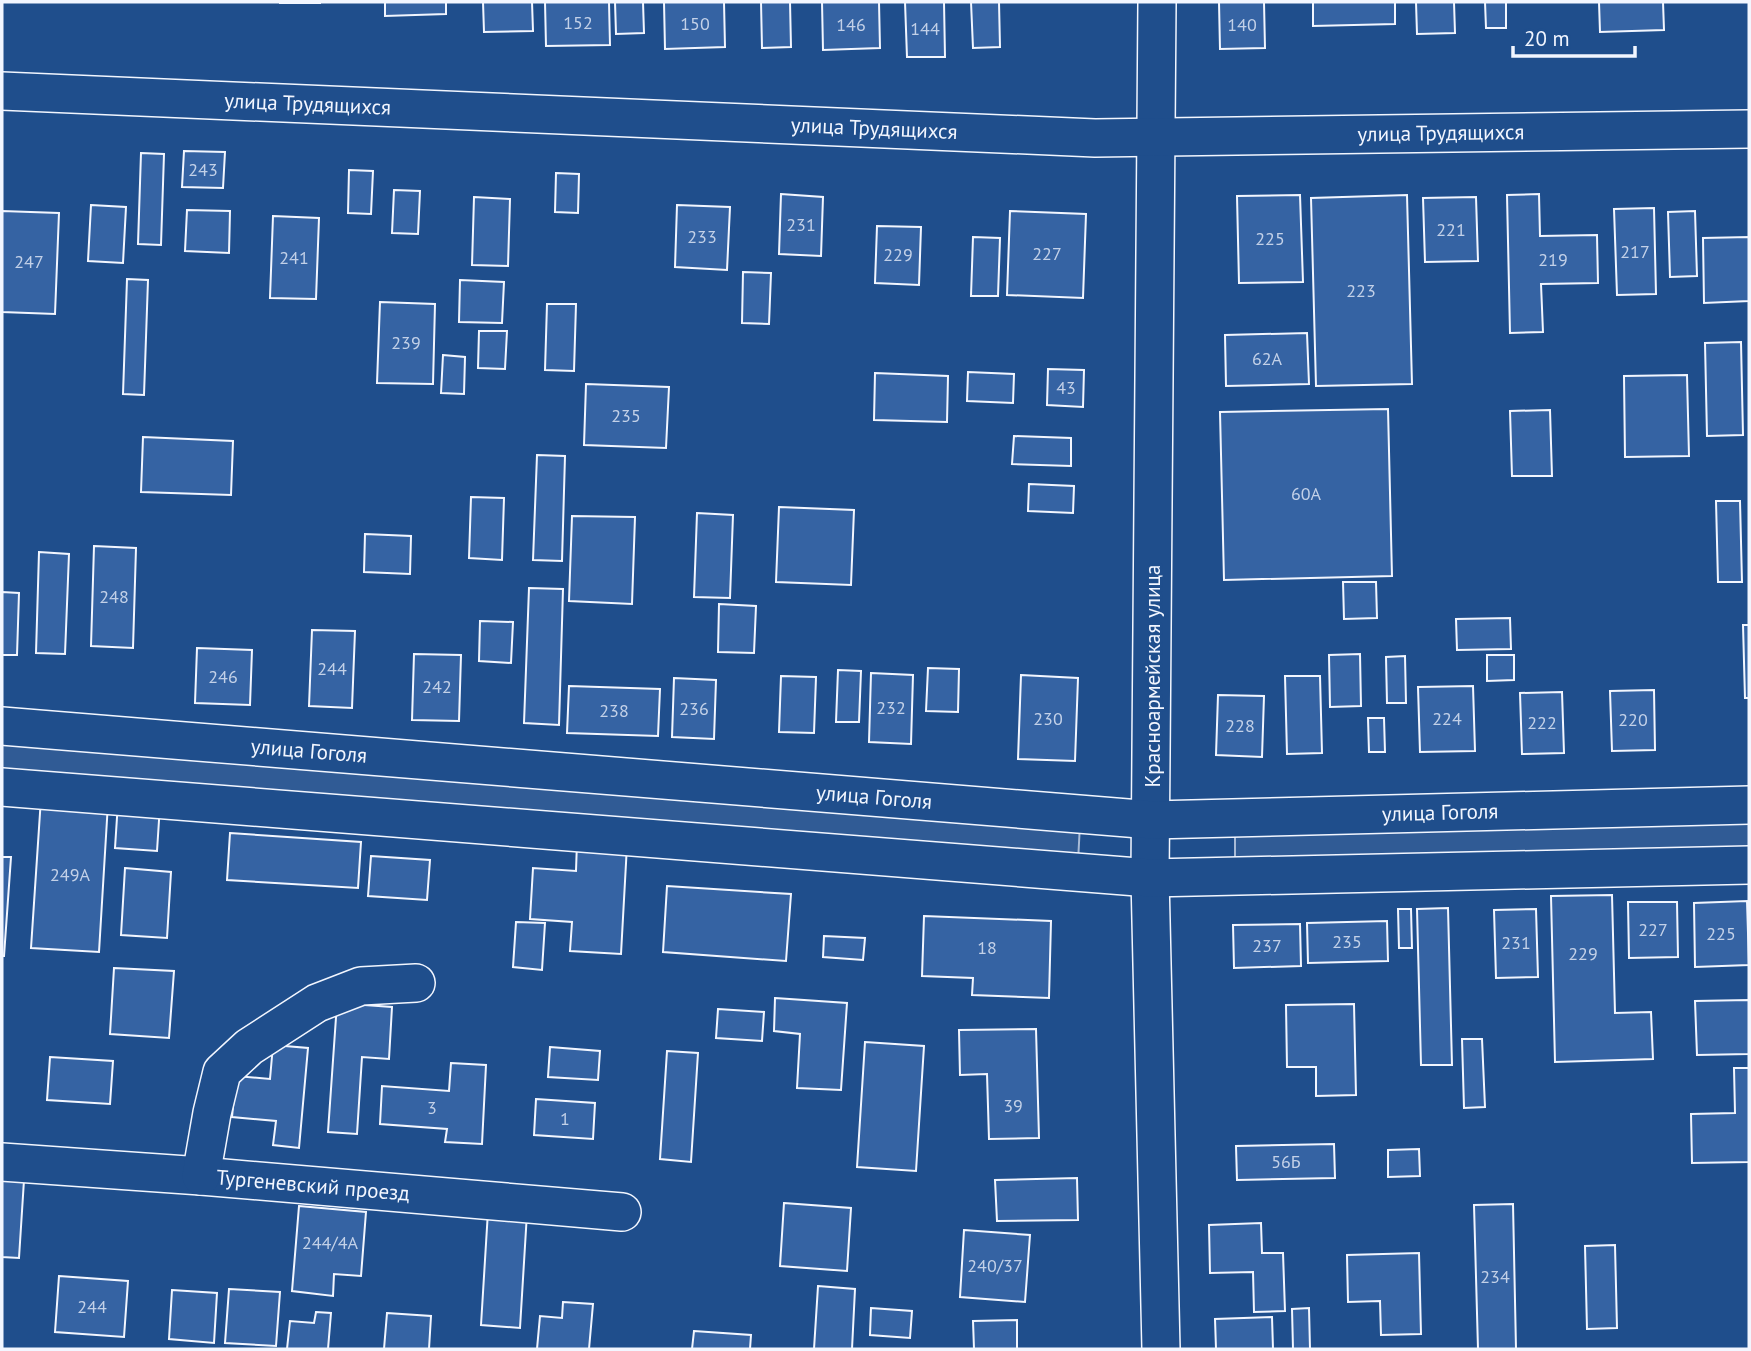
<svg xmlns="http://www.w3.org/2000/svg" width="1751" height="1351" viewBox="0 0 1751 1351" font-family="'PT Sans',sans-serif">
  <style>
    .built { fill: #305b95; stroke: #a8bbd7; stroke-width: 2 }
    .building { fill: #3563a3; stroke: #f2f6ff; stroke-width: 2 }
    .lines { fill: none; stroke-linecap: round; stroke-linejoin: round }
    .minor-casing { stroke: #f2f6ff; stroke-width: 40 }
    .minor { stroke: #1f4e8c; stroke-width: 37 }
    .labels { text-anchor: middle; stroke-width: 5; stroke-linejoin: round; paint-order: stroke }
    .number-label { font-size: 18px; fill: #c3d1e8 }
    .street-label { font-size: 21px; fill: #f2f6ff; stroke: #1f4e8c }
  </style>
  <rect width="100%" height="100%" fill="#1f4e8c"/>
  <!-- built -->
  <g class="built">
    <path d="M2 736 1080 824 1078 862 2 774Z"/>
    <path d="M1749 814V850L1235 860V825Z"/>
  </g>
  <!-- building -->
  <g class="building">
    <rect x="280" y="2" width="40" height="1"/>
    <path d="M385 2H446V14L385 16Z"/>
    <path d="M483 2H532L533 31 484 32Z"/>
    <path d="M545 2H609L610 45 546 46Z"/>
    <path d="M615 2H643L644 33 616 34Z"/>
    <path d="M664 2H724L725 47 665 49Z"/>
    <path d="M761 2H790L791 47 762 48Z"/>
    <path d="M822 2H879L880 48 823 50Z"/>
    <path d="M905 2H944L945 57H907Z"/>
    <path d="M971 2H999L1000 47 973 48Z"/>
    <path d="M1219 2H1264L1265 48 1220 49Z"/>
    <path d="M1313 2H1395V24L1313 26Z"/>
    <path d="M1416 2H1454L1455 33 1417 34Z"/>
    <path d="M1485 2H1506V28H1486Z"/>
    <path d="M1599 2H1663L1664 30 1600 32Z"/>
    <path d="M184 151 225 152 223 188 182 187Z"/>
    <path d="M141 153 164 154 161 245 138 244Z"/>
    <path d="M349 170 373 171 371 214 348 213Z"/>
    <path d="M556 173 579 174 578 213 555 212Z"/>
    <path d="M394 190 420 191 418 234 392 233Z"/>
    <path d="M781 194 823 197 821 256 779 254Z"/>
    <path d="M1539 194 1540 236 1597 235 1598 283 1541 284 1543 332 1510 333 1507 195Z"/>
    <path d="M1300 195 1303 282 1239 283 1237 196Z"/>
    <path d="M1407 195 1412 384 1316 386 1311 198Z"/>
    <path d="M474 197 510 199 508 266 472 265Z"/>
    <path d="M1476 197 1478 261 1425 262 1423 198Z"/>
    <path d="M91 205 126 207 123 263 88 261Z"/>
    <path d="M677 205 730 207 727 270 675 267Z"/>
    <path d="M1654 208 1656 294 1617 295 1614 209Z"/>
    <path d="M187 210 230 211 229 253 185 251Z"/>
    <path d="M2 211 59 213 55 314 2 312Z"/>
    <path d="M1010 211 1086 214 1083 298 1007 295Z"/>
    <path d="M1695 211 1697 276 1670 277 1668 212Z"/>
    <path d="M273 216 319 218 316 299 270 298Z"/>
    <path d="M877 226 921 227 919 285 875 283Z"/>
    <path d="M973 237 1000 238 998 296H971Z"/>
    <path d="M1749 237V301L1704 303 1703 238Z"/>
    <path d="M743 272 771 273 769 324 742 323Z"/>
    <path d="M127 279 148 280 144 395 123 394Z"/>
    <path d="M460 280 504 282 502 323 459 322Z"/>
    <path d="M380 302 435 304 433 384 377 383Z"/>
    <path d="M547 304H576L574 371 545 370Z"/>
    <path d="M479 331H507L505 369 478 368Z"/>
    <path d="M1307 333 1309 384 1226 386 1225 335Z"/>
    <path d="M1741 342 1743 435 1707 436 1705 343Z"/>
    <path d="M443 355 465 357 464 394 441 393Z"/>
    <path d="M1048 369 1084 370 1083 407 1047 405Z"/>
    <path d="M968 372 1014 374 1013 403 967 401Z"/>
    <path d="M875 373 948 376 947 422 874 420Z"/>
    <path d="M1687 375 1689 456 1625 457 1624 376Z"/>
    <path d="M586 384 669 387 666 448 584 445Z"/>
    <path d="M1388 409 1392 576 1224 580 1220 412Z"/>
    <path d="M1550 410 1552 476H1512L1510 411Z"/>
    <path d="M1014 436 1071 438V466L1012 464Z"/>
    <path d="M143 437 233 441 231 495 141 492Z"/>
    <path d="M537 455 565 456 562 561 533 560Z"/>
    <path d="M1029 484 1074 486 1073 513 1028 511Z"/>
    <path d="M471 497 504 498 502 560 469 558Z"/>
    <path d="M1716 501H1740L1742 582H1718Z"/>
    <path d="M779 507 854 510 851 585 776 582Z"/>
    <path d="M697 513 733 515 730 598 694 597Z"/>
    <path d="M572 516 635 517 632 604 569 601Z"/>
    <path d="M365 534 411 536 410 574 364 572Z"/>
    <path d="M94 546 136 548 133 648 91 646Z"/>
    <path d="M39 552 69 554 65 654 36 653Z"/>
    <path d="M1343 582H1376L1377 618 1344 619Z"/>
    <path d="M529 588 563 589 559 725 524 723Z"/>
    <path d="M2 592 19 593 17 655H2Z"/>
    <path d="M719 604 756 606 754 653 718 652Z"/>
    <path d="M1510 618 1511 649 1457 650 1456 619Z"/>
    <path d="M480 621 513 622 511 663 479 661Z"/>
    <path d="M1743 625H1749V698H1745Z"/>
    <path d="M312 630 355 631 352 708 309 706Z"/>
    <path d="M197 648 252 650 250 705 195 703Z"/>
    <path d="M414 654 461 655 459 721 412 720Z"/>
    <path d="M1360 654 1361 706 1330 707 1329 655Z"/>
    <path d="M1487 655H1514V680L1487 681Z"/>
    <path d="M1405 656 1406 703H1387L1386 657Z"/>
    <path d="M928 668 959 669 958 712 926 711Z"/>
    <path d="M838 670 861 671 859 722H836Z"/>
    <path d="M871 673 913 675 911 744 869 742Z"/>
    <path d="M1021 675 1078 678 1075 761 1018 759Z"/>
    <path d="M781 676 816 677 814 733 779 732Z"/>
    <path d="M1285 676H1320L1322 753 1287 754Z"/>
    <path d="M674 678 716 680 714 739 672 737Z"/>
    <path d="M569 686 660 689 658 736 567 733Z"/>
    <path d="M1473 686 1475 751 1420 752 1418 687Z"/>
    <path d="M1654 690 1655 750 1612 751 1610 691Z"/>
    <path d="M1562 692 1564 753 1522 754 1520 693Z"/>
    <path d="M1218 695 1264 696 1262 757 1216 755Z"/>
    <path d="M1368 718H1384L1385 752H1369Z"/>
    <path d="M41 798 108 803 99 952 31 948Z"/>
    <path d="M118 802 160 805 157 851 115 848Z"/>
    <path d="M230 833 361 842 358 888 227 880Z"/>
    <path d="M577 842 627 845 621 954 570 951 572 922 530 919 533 868 576 871Z"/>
    <path d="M371 856 430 860 427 900 368 896Z"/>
    <path d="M2 857H11L4 956H2Z"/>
    <path d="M125 868 171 872 167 938 121 935Z"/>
    <path d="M667 886 791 894 786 961 663 952Z"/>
    <path d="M1612 895 1615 1013 1651 1012 1653 1059 1555 1062 1551 896Z"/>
    <path d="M1747 901 1749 965 1695 967 1694 903Z"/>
    <path d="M1628 902H1677L1678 957 1629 958Z"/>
    <path d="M1448 908 1452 1065H1421L1417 909Z"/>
    <path d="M1398 909H1411L1412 948H1399Z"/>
    <path d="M1536 909 1538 977 1496 978 1494 910Z"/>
    <path d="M924 916 1051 921 1049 998 972 995 973 978 922 976Z"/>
    <path d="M1387 921 1388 961 1308 963 1307 923Z"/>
    <path d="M516 922 545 923 542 970 513 967Z"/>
    <path d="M1300 924 1301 966 1234 968 1233 925Z"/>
    <path d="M824 936 865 938 863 960 823 957Z"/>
    <path d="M114 968 174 971 169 1038 110 1034Z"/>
    <path d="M775 998 847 1003 841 1090 797 1088 800 1034 774 1031Z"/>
    <path d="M1749 1000V1054L1697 1055 1695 1001Z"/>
    <path d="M337 1003 392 1007 389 1059 362 1057 357 1134 328 1132Z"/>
    <path d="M1354 1004 1356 1095 1316 1096V1067H1287L1286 1005Z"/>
    <path d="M718 1009 764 1012 762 1041 716 1038Z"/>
    <path d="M1036 1029 1039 1138 989 1139 987 1074 960 1075 959 1030Z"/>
    <path d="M1462 1039H1482L1485 1107 1464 1108Z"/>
    <path d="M865 1042 924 1046 916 1171 857 1167Z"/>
    <path d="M273 1045 308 1048 299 1148 273 1145 276 1121 232 1117 236 1076 270 1079Z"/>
    <path d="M550 1047 600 1051 598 1080 548 1077Z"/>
    <path d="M667 1051 698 1053 691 1162 660 1159Z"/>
    <path d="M50 1057 113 1061 110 1104 47 1100Z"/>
    <path d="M451 1063 486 1065 482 1144 445 1142 447 1129 380 1124 382 1086 449 1091Z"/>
    <path d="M1734 1068H1749V1162L1692 1163 1691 1114 1735 1113Z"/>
    <path d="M536 1099 595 1103 593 1139 534 1135Z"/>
    <path d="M1334 1144 1335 1178 1237 1180 1236 1146Z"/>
    <path d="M1419 1149 1420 1176 1388 1177V1150Z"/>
    <path d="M1077 1178 1078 1220 997 1221 995 1180Z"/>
    <path d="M2 1179 24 1180 19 1258 2 1257Z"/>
    <path d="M784 1203 851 1208 847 1271 780 1266Z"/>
    <path d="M1513 1204 1516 1349H1478L1474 1205Z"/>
    <path d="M299 1206 366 1212 361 1276 334 1274 333 1296 292 1291Z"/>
    <path d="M488 1211 527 1213 520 1328 481 1325Z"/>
    <path d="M1261 1223 1262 1253H1283L1285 1311 1254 1312 1253 1272 1210 1273 1209 1225Z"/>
    <path d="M964 1230 1030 1235 1025 1302 960 1297Z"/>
    <path d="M1615 1245 1617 1328 1587 1329 1585 1246Z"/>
    <path d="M1419 1253 1421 1334 1381 1335 1380 1301 1348 1302 1347 1255Z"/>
    <path d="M59 1276 128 1281 124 1337 55 1332Z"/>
    <path d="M818 1286 855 1289 852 1349H814Z"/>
    <path d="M229 1289 280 1292 276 1346 225 1343Z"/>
    <path d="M172 1290 217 1293 214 1343 169 1339Z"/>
    <path d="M563 1302 593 1304 589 1349H537L540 1316 562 1318Z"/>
    <path d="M871 1308 912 1311 910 1338 870 1335Z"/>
    <path d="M1309 1308 1310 1349H1293L1292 1309Z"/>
    <path d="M316 1312 331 1313 328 1349H287L290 1321 314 1323Z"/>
    <path d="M387 1313 431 1316 429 1349H384Z"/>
    <path d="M1272 1317 1273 1349H1216L1215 1319Z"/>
    <path d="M1017 1320V1349H974L973 1321Z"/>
    <path d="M694 1331 751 1335 750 1349H692Z"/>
  </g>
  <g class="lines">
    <!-- minor casing -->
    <g class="minor-casing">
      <g id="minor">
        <path d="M1157 2 1150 878 1161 1349"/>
        <path id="s1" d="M2 91 1095 138 1749 129"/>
        <path id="s2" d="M2 726 1152 820 1749 805"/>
        <path d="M2 787 1150 878 1749 865"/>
        <path id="s3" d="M2 1162 201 1176 622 1212"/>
        <path d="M201 1176 212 1113 222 1072 249 1047 317 1003 361 986 416 983"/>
      </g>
    </g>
    <!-- minor -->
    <use href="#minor" class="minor"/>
  </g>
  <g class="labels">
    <!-- number labels -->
    <g class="number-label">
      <text x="578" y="29">152</text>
      <text x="695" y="30">150</text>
      <text x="851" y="31">146</text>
      <text x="1242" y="31">140</text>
      <text x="925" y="35">144</text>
      <text x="203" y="176">243</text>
      <text x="801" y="231">231</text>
      <text x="1451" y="236">221</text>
      <text x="702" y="243">233</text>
      <text x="1270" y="245">225</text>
      <text x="1635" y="258">217</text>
      <text x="1047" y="260">227</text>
      <text x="898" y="261">229</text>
      <text x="294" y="264">241</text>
      <text x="1553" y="266">219</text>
      <text x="29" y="268">247</text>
      <text x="1361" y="297">223</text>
      <text x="406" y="349">239</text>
      <text x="1267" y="365">62А</text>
      <text x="1066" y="394">43</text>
      <text x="626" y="422">235</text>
      <text x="1306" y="500">60А</text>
      <text x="114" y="603">248</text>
      <text x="332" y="675">244</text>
      <text x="223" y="683">246</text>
      <text x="437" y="693">242</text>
      <text x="891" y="714">232</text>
      <text x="694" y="715">236</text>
      <text x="614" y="717">238</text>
      <text x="1048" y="725">230</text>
      <text x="1447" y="725">224</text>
      <text x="1633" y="726">220</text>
      <text x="1542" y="729">222</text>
      <text x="1240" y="732">228</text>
      <text x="70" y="881">249А</text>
      <text x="1653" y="936">227</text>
      <text x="1721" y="940">225</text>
      <text x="1347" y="948">235</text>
      <text x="1516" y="949">231</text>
      <text x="1267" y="952">237</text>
      <text x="987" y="954">18</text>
      <text x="1583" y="960">229</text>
      <text x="1013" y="1112">39</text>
      <text x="432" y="1114">3</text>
      <text x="565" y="1125">1</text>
      <text x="1286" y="1168">56Б</text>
      <text x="330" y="1249">244/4А</text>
      <text x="995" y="1272">240/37</text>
      <text x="1495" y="1283">234</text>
      <text x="92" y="1313">244</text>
    </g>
    <!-- street labels -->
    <g class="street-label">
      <text dy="7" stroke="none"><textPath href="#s1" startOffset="306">улица Трудящихся</textPath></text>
      <text dy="7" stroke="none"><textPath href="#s1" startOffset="873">улица Трудящихся</textPath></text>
      <text dy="7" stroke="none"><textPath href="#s1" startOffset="1440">улица Трудящихся</textPath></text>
      <text transform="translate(1153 676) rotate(-90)" y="7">Красноармейская улица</text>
      <text dy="7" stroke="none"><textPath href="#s2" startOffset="308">улица Гоголя</textPath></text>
      <text dy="7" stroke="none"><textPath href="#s2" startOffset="875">улица Гоголя</textPath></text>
      <text dy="7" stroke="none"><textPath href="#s2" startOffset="1442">улица Гоголя</textPath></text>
      <text dy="7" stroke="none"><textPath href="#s3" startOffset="312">Тургеневский проезд</textPath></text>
    </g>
  </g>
  <!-- border -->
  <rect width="1751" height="1351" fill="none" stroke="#f2f6ff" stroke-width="7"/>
  <!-- scale -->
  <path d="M1513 46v10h122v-10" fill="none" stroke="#f2f6ff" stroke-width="3.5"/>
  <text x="1524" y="46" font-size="21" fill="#f2f6ff" stroke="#1f4e8c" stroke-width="5" paint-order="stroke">20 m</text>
</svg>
